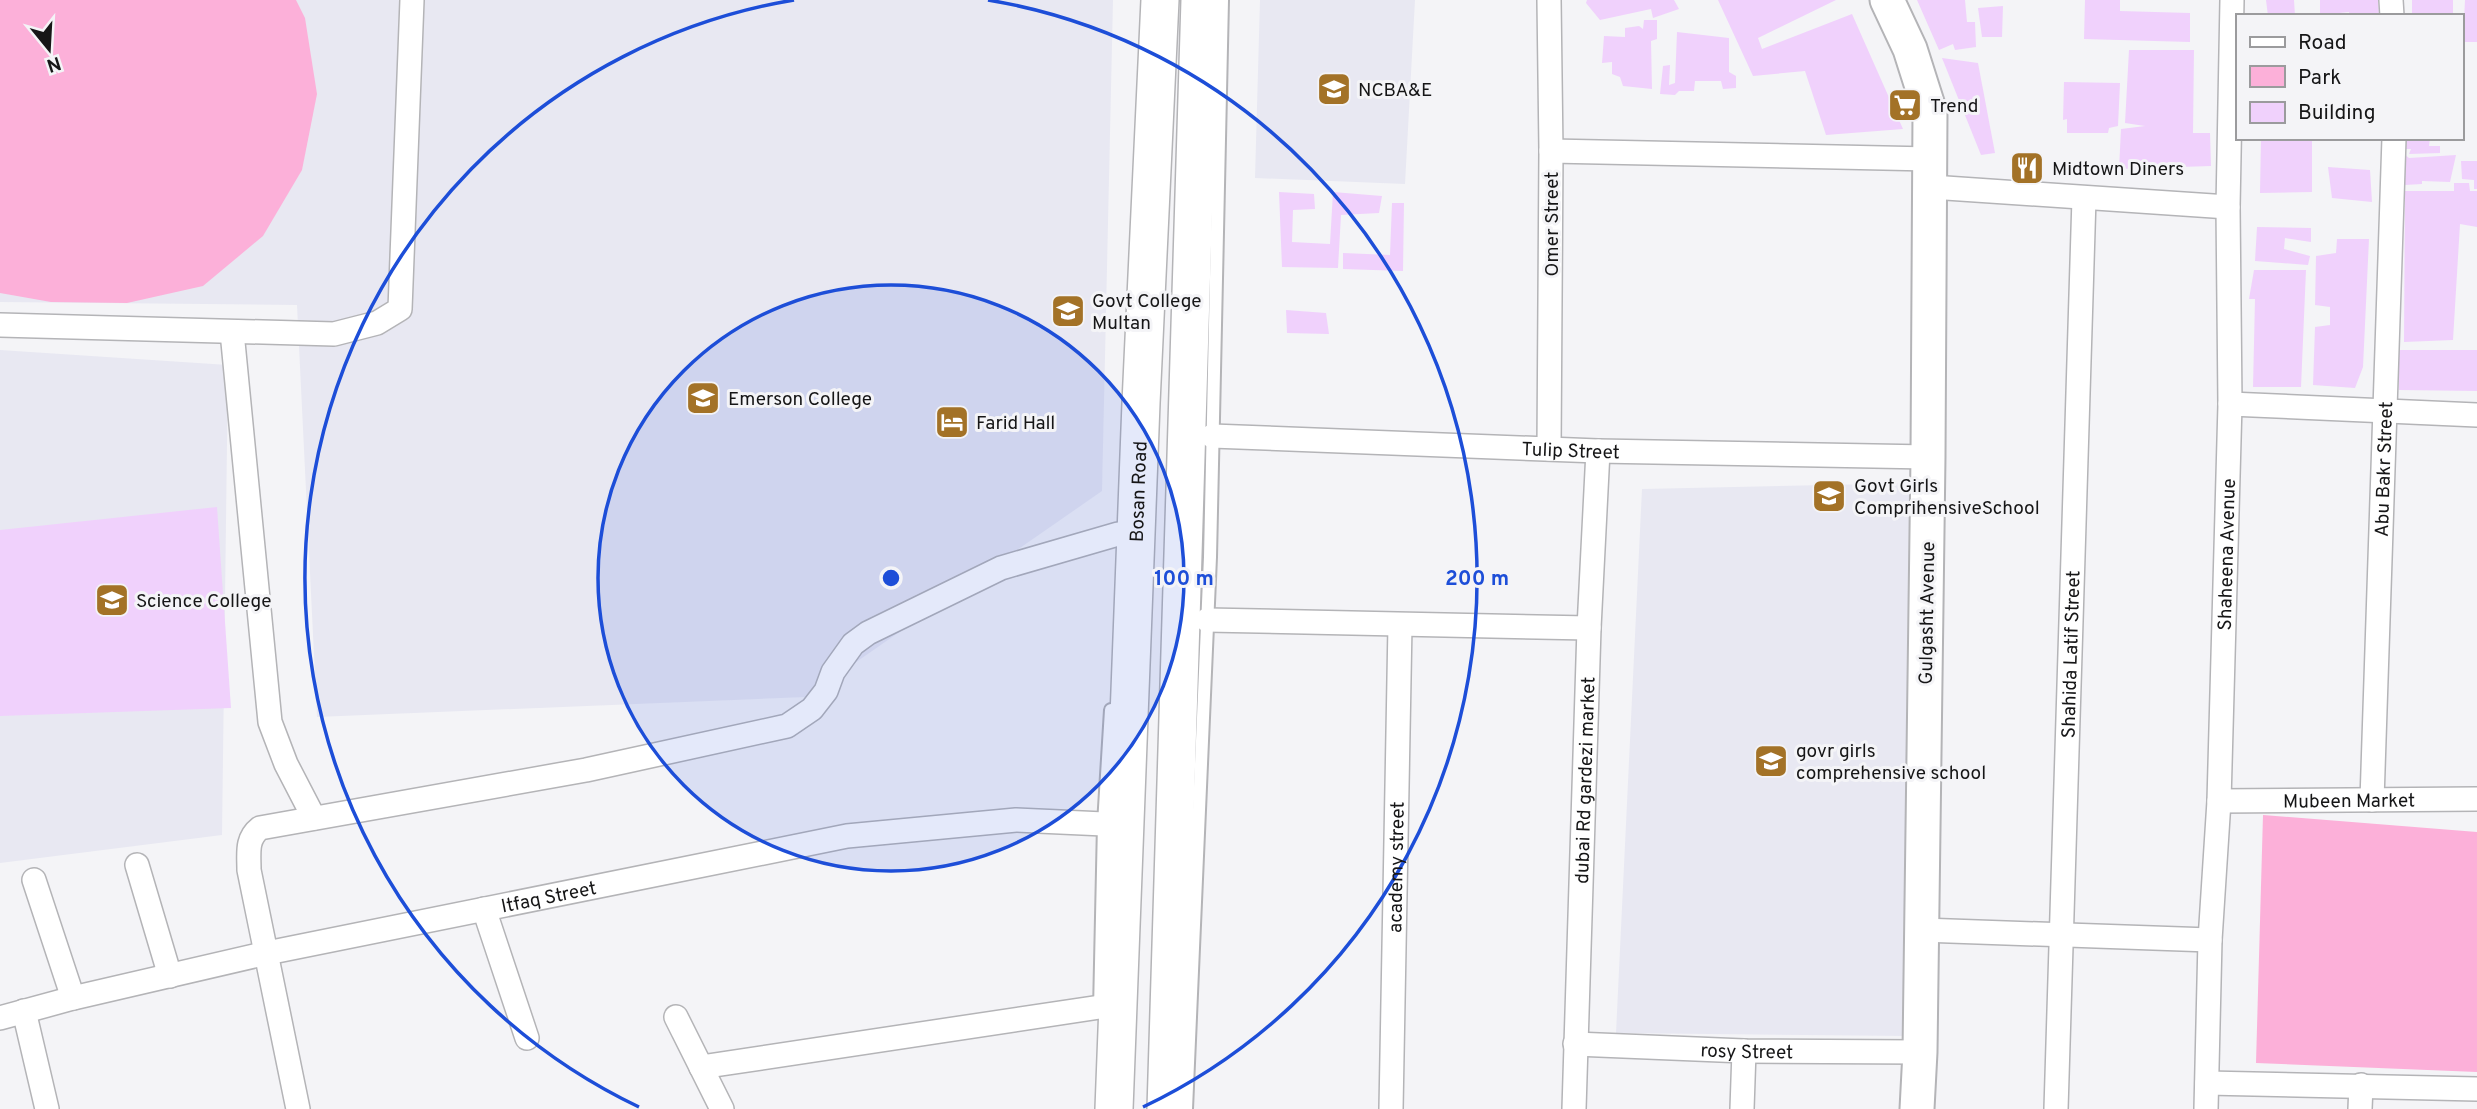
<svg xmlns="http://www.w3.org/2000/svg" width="2477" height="1109" viewBox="0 0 2477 1109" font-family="Overpass,sans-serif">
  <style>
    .built { fill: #e8e8f2 }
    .green { fill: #fcb0d9 }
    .building { fill: #f0d1fc }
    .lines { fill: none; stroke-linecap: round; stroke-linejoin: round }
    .lane-casing { stroke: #b4b4b7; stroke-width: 16 }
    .street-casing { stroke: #b4b4b7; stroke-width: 26 }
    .secondary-casing { stroke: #b4b4b7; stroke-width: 37 }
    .primary-casing { stroke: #b4b4b7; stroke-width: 40 }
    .lane { stroke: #fff; stroke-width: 12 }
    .street { stroke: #fff; stroke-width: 23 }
    .secondary { stroke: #fff; stroke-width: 33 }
    .primary { stroke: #fff; stroke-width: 37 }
    .ring { fill: none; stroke: #1d4ed8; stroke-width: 3.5 }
    .labels { text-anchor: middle; stroke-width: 6; stroke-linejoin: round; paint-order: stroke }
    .poi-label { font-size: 19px; fill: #161617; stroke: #f4f4f7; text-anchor: start }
    .street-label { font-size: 19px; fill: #161617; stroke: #f4f4f7 }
    .centre { fill: #1d4ed8; stroke: #f4f4f7; stroke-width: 3.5 }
    .ring-label { font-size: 21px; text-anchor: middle; font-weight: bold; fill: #1d4ed8; stroke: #f4f4f7; stroke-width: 6; stroke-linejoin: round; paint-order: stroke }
  </style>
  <rect width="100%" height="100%" fill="#f4f4f7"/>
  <!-- built -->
  <g class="built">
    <path d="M0 0H1113L1102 491 806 697 317 717 297 305 0 302Z"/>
    <path d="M1260 0H1415L1405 184 1255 178Z"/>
    <path d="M0 350 228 365 222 835 0 863Z"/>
    <path d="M1922 483 1907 1036 1616 1033 1642 489Z"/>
  </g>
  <!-- green -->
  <g class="green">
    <path d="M0 0H296L305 18 317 94 302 170 263 236 203 286 127 303 51 302 0 293Z"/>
    <path d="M2263 815 2477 832V1072L2256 1063Z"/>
  </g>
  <!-- building -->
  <g class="building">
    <path d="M1587 0H1674L1679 9 1653 18 1651 9 1600 20 1586 3Z"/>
    <path d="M1718 0H1836L1758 38 1762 49 1852 14 1903 129 1826 135 1805 71 1753 76Z"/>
    <path d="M1917 0H1965L1967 22H1975L1976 47 1955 50 1953 44 1939 50Z"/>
    <path d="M2085 0H2120V11L2190 13V42L2084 39Z"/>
    <path d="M2266 0H2294L2295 16H2268Z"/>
    <path d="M2320 0H2378L2379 16H2349V12L2320 15Z"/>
    <rect x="2412" y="0" width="41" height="16"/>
    <path d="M2465 0H2477V42H2463Z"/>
    <path d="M2003 6 2002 37H1982L1978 8Z"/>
    <path d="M1644 20H1657V39L1651 41 1652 89 1623 86 1620 77 1612 74V62L1602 63 1604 36 1625 37V28L1639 26 1643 29Z"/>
    <path d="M1677 32 1729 38V72L1736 76V88L1723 89 1721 81H1695L1694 91H1679L1675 95 1660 94 1663 66 1670 65 1669 85 1675 83Z"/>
    <path d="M2129 50H2194L2193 133H2210L2211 166 2119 169 2121 129 2145 126 2125 123Z"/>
    <path d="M1942 58 1978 63 1995 153 1981 155Z"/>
    <path d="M2064 82 2120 83 2118 126 2109 128 2108 133H2067V119L2063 120Z"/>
    <path d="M2261 138H2312V192L2260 193Z"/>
    <path d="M2407 138H2430L2429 146H2440V153L2409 154 2411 149H2406Z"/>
    <path d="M2404 154 2409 158 2456 155 2450 182 2422 181V184L2405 185Z"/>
    <path d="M2461 161H2477V189H2474V180L2462 179Z"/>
    <path d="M2328 167 2370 170 2372 202 2332 198Z"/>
    <path d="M2454 183H2469L2470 191H2477V227L2460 224 2453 340 2404 342 2405 191H2454Z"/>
    <path d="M1279 192 1314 194 1315 209 1293 210 1292 242 1330 244 1333 192 1382 196 1379 213 1341 215 1338 268 1282 267Z"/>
    <path d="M1392 203H1404L1403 271 1343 269V253L1390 255Z"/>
    <path d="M2257 227 2311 228V242L2285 238 2284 249 2310 256 2308 265 2255 261Z"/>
    <path d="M2337 239H2369L2363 367 2355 388 2313 385 2315 327 2330 325V307L2315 305 2316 256 2336 253Z"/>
    <path d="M2254 270H2306L2301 387H2253L2255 299H2249Z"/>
    <path d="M1286 310 1326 313 1329 334 1287 333Z"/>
    <path d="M2396 350H2477V391L2399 390V362L2395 361Z"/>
    <path d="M217 507 231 708 0 716V530Z"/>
  </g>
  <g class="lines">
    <!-- lane casing -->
    <g class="lane-casing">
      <g id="lane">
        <path d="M1100 1010 1104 824 1111 710"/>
        <path d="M1186 1109 1210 557 1222 0"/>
      </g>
    </g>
    <!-- street casing -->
    <g class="street-casing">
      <g id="street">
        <path d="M1549 0 1551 151 1549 449"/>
        <path d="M2391 0 2392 16"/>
        <path d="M1551 151 1930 159"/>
        <path d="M1931 187 2228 207"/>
        <path d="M0 325 334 334 377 323 400 309 412 0"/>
        <path d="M232 332 270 722 286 764 314 818"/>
        <path d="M2230 404 2477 415"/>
        <path id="s1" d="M1212 436 1598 451 1928 457"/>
        <path d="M1207 620 1589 628"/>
        <path id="s2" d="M2372 800 2394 138"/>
        <path id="s3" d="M2219 801 2477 799"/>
        <path d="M137 865 170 976"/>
        <path d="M34 880 73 998"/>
        <path d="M484 909 527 1038"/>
        <path d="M1922 930 2210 940"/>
        <path d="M24 1011 47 1109"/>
        <path d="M676 1017 722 1109"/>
        <path id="s4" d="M0 1018 73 998 267 953 847 836 1016 820 1104 824"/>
        <path id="s5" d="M1575 1044 1744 1051 1920 1052"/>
        <path d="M701 1067 1100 1007"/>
        <path d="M2207 1083 2477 1089"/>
        <path d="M298 1109 249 870C249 853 246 839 260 828L586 770 787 726 812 709 826 691 833 672 853 644 868 633 1001 568 1118 534"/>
        <path id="s6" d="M1391 1109 1400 625"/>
        <path id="s7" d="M1574 1109 1589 628 1598 451"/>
        <path d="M1742 1109 1744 1051"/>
        <path id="s8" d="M2056 1109 2084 198"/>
        <path id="s9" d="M2206 1109 2210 940 2219 801 2230 404 2228 207 2232 0"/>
        <path d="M2360 1109 2361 1085"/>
      </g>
    </g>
    <!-- secondary casing -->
    <g class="secondary-casing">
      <path id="secondary" d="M1887 0 1910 49 1930 112 1928 457 1920 1052 1917 1109"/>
    </g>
    <!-- primary casing -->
    <g class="primary-casing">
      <g id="primary">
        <path id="s10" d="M1114 1109 1141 403 1160 0"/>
        <path d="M1166 1109 1200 0"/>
      </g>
    </g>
    <!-- lane -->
    <use href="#lane" class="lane"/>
    <!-- street -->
    <use href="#street" class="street"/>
    <!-- secondary -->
    <use href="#secondary" class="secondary"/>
    <!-- primary -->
    <use href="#primary" class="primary"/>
  </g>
  <!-- distance rings -->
  <circle cx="891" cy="578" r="293" fill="#1d4ed8" fill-opacity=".12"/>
  <g class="ring">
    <circle cx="891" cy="578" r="293"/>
    <path d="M639 1107A586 586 0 0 1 794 0M988 0A586 586 0 0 1 1143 1107"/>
  </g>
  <!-- icons -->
  <defs>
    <g id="university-square" transform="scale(1.75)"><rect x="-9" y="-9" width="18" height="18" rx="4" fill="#a37227" stroke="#f4f4f7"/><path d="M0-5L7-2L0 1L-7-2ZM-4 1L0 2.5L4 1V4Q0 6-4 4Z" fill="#fff"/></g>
    <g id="supermarket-square" transform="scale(1.75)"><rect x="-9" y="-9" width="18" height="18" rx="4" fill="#a37227" stroke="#f4f4f7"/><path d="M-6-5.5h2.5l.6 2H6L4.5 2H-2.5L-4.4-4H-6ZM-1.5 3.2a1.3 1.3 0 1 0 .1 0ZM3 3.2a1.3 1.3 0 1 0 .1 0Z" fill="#fff"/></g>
    <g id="restaurant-square" transform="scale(1.75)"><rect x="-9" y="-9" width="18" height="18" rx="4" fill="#a37227" stroke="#f4f4f7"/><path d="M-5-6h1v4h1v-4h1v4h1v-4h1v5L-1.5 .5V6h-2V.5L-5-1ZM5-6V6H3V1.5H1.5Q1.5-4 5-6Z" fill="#fff"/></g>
    <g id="school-square" transform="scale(1.75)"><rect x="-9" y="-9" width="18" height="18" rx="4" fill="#a37227" stroke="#f4f4f7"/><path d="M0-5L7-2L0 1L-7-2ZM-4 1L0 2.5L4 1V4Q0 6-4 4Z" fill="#fff"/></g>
    <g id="hotel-square" transform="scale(1.75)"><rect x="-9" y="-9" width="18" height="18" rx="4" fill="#a37227" stroke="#f4f4f7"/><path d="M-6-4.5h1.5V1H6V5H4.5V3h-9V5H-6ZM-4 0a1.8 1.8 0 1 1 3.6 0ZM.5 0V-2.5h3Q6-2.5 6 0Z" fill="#fff"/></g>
  </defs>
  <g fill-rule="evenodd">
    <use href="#university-square" x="1334" y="89"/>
    <use href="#supermarket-square" x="1905" y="105"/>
    <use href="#restaurant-square" x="2027" y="168"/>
    <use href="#school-square" x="1068" y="311"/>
    <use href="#university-square" x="703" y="398"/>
    <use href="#hotel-square" x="952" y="422"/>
    <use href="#school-square" x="1829" y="496"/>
    <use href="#university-square" x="112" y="600"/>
    <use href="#university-square" x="1771" y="761"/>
  </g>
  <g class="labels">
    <!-- poi labels -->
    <g class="poi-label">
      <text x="1358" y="96">NCBA&amp;E</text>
      <text x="1930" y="112">Trend</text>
      <text x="2052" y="175">Midtown Diners</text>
      <text x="1092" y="307">Govt College<tspan x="1092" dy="22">Multan</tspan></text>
      <text x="728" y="405">Emerson College</text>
      <text x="976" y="429">Farid Hall</text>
      <text x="1854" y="492">Govt Girls<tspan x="1854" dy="22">ComprihensiveSchool</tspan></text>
      <text x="136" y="607">Science College</text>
      <text x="1796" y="757">govr girls<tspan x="1796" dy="22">comprehensive school</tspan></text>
    </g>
    <!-- street labels -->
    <g class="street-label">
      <text transform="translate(1551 224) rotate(-90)" y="7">Omer Street</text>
      <text dy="7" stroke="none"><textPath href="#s1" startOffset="359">Tulip Street</textPath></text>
      <text dy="7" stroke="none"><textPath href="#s2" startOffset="331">Abu Bakr Street</textPath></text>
      <text dy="7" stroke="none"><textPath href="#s10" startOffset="618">Bosan Road</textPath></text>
      <text dy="7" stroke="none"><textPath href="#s9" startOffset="555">Shaheena Avenue</textPath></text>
      <text transform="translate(1926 613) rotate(-89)" y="7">Gulgasht Avenue</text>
      <text dy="7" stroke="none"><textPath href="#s8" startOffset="455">Shahida Latif Street</textPath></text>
      <text dy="7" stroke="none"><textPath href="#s7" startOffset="329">dubai Rd gardezi market</textPath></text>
      <text dy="7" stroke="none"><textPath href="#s3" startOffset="130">Mubeen Market</textPath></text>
      <text dy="7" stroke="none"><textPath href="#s6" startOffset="242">academy street</textPath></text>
      <text dy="7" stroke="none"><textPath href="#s4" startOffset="562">Itfaq Street</textPath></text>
      <text dy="7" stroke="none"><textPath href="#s5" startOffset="172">rosy Street</textPath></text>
    </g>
  </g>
  <circle cx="891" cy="578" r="10" class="centre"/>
  <g class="ring-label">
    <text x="1184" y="585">100 m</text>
    <text x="1477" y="585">200 m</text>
  </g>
  <!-- legend -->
  <rect x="2236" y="14" width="228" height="126" fill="#f4f4f7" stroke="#9b9b9d" stroke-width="2"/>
  <rect x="2250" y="37" width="35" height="10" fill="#ffffff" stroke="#9b9b9d" stroke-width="2"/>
  <text x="2298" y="49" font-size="21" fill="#161617">Road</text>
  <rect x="2250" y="66" width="35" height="21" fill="#fcb0d9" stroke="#9b9b9d" stroke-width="2"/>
  <text x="2298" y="84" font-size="21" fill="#161617">Park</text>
  <rect x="2250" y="102" width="35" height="21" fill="#f0d1fc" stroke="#9b9b9d" stroke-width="2"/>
  <text x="2298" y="119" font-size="21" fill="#161617">Building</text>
  <!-- north arrow -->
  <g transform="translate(49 49) rotate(162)" stroke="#f4f4f7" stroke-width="5" paint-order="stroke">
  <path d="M0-5L12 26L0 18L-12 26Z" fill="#161617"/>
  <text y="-10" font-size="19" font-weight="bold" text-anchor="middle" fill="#161617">N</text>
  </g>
</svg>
